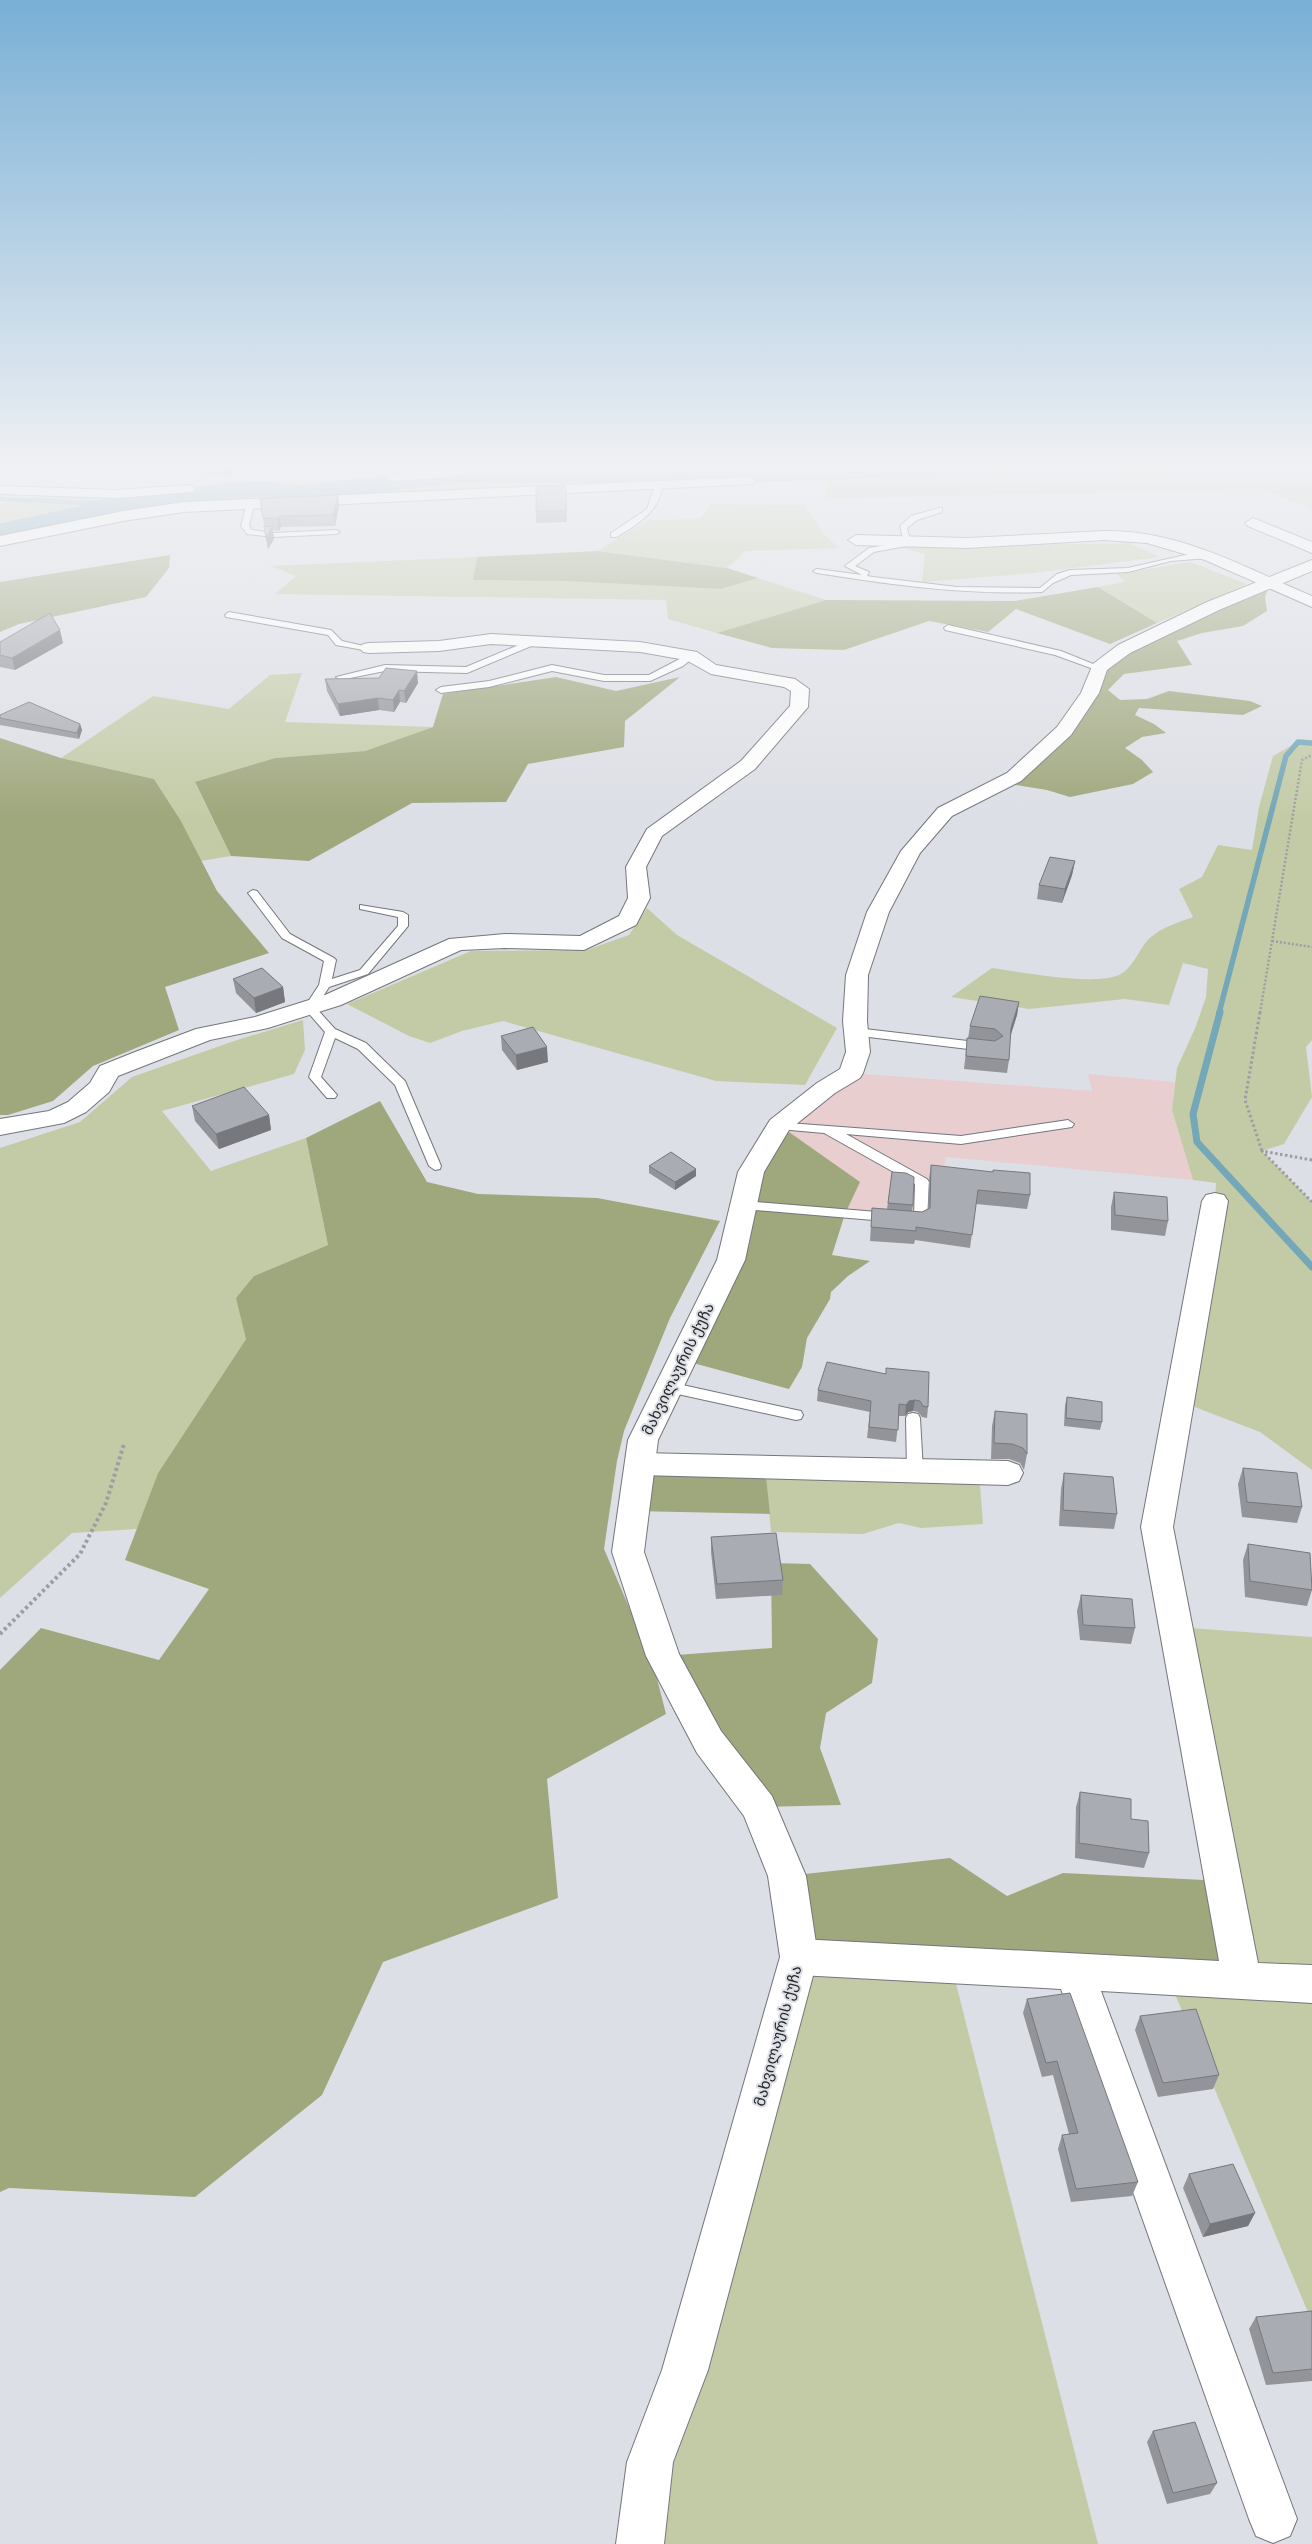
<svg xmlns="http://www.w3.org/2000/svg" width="1312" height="2544" viewBox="0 0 1312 2544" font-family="Cabin,'Noto Sans Georgian',sans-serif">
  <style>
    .commercial { fill: #dfd0e2 }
    .industrial { fill: #e9ced0 }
    .green { fill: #c3cba6 }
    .forest { fill: #9fa77c }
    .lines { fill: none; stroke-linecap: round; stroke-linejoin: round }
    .stream-far2 { stroke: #74a7b8; stroke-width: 4.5 }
    .stream-far1 { stroke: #74a7b8; stroke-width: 5.5 }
    .stream { stroke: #74a7b8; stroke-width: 7 }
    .river { fill: #74a7b8; fill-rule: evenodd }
    .lane-casing { stroke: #74767d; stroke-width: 2 }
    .street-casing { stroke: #74767d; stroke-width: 2 }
    .secondary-casing { stroke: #74767d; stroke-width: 2 }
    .path-far2 { stroke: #9c9ea3; stroke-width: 2.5; stroke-dasharray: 2 2; stroke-linecap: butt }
    .path-far1 { stroke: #9c9ea3; stroke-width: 3; stroke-dasharray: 2.5 2.5; stroke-linecap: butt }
    .path { stroke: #9c9ea3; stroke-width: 4; stroke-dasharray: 3 3; stroke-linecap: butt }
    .lane { fill: #fff; fill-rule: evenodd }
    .street { fill: #fff; fill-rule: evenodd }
    .secondary { fill: #fff; fill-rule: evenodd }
    .wall { fill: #92949a }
    .shaded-wall { fill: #77787d }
    .building { fill: #aaacb3; stroke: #77787d }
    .labels { text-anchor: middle; stroke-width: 4; stroke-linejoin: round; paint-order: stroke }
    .street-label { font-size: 15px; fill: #27282a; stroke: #dddfe6 }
  </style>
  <rect width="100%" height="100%" fill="#dddfe6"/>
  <!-- commercial -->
  <path class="commercial" d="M672 463H684L714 475 677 476 661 474Z"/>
  <!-- industrial -->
  <path class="industrial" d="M851 1073 1092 1091 1088 1074 1175 1082 1172 1110 1193 1180 946 1157 935 1222 845 1214 779 1125Z"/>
  <!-- green -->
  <g class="green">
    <path d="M485 463H672L661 474 660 482 428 494 123 516 112 501 0 522V504L58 492 117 494 446 473Z"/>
    <path d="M684 463H989L972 468 926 470 714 475Z"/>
    <path d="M1312 466V509L1262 489 826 499V480L990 471Z"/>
    <path d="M710 504 805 505 824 534 839 548 746 551 727 568 597 551 649 520 700 519Z"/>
    <path d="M1129 543 1160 557 1025 574 922 582 925 554 899 547Z"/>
    <path d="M477 557 473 580 564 581 721 589 758 578 826 600 717 633 668 619 666 600 275 594 296 576 271 566Z"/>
    <path d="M1190 562 1247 584 1157 623 1098 587 1125 582 1117 574Z"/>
    <path d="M302 673 285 722 433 727 365 751 275 758 195 783 231 856 201 861 181 821 154 779 61 758 153 696 229 709 270 675Z"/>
    <path d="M1298 742 1312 743V1040L1306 1047 1312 1097 1284 1144 1262 1151 1312 1202V1470L1260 1432 1179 1401 1215 1201 1216 1183 1193 1180 1172 1110 1177 1068 1196 1026 1206 997 1208 969 1183 963 1169 1005 1125 999 1029 1009 951 997 992 968C1020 972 1094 986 1119 975 1135 967 1139 947 1151 937 1163 927 1179 922 1193 917L1179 889 1202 877 1218 845 1252 850 1259 807 1273 756Z"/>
    <path d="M647 908 677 935 837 1028 805 1085 716 1081 503 1021 462 1031 430 1043 409 1036 347 1004 471 951 587 950 629 935Z"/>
    <path d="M303 1020 305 1050 294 1074 162 1111 211 1171 306 1138 328 1245 254 1276 246 1339 158 1473 137 1529 72 1533 0 1598V1148L80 1122 132 1077 231 1042Z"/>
    <path d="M765 1467 979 1472 983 1524 921 1528 899 1523 863 1534 771 1532Z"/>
    <path d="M1176 1627 1312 1637V2322L1167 1975 1241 1980Z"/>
    <path d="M799 1957 951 1964 1098 2544H640Z"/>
  </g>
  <!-- forest -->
  <g class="forest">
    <path d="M597 551 727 568 758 578 721 589 564 581 473 580 477 557Z"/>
    <path d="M170 555 169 568 146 597 19 624 0 632V582Z"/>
    <path d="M1270 583 1265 597 1267 611 1243 626 1202 633 1177 641 1192 665 1124 674 1108 690 1120 700 1147 699 1169 691 1250 701 1262 706 1243 715 1139 708 1135 715 1154 724 1166 733 1142 737 1125 748 1142 760 1153 772 1133 784 1070 797 1047 790 1003 783 1064 731 1099 668Z"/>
    <path d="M1098 587 1157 623 1110 644 1016 609 988 632 929 621 844 650 772 648 717 633 826 600 1015 601Z"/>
    <path d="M556 677 616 691 680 677 625 721 624 747 528 764 506 802 412 803 309 861 231 856 195 782 275 758 365 751 433 727 443 694Z"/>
    <path d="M0 738 61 758 154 779 181 821 217 891 269 953 165 987 179 1030 93 1066 53 1101 8 1115H0Z"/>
    <path d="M380 1101 427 1182 478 1194 597 1198 720 1221 670 1318 624 1431 617 1461 604 1549 653 1663 666 1714 547 1779 558 1898 383 1962 322 2095 195 2197 9 2188 0 2192V1670L41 1628 159 1660 209 1589 125 1560 158 1473 246 1339 236 1298 254 1276 328 1245 306 1138Z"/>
    <path d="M779 1125 860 1182 845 1214 832 1255 870 1261 848 1276 831 1292 830 1299 807 1338 802 1367 789 1389 682 1360Z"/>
    <path d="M640 1464 765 1467 770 1514 633 1511Z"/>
    <path d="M771 1563 810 1564 878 1639 872 1683 826 1713 820 1748 841 1805 759 1807 663 1656 772 1648Z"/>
    <path d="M950 1858 1007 1896 1063 1873 1224 1881 1242 1980 799 1957 787 1876Z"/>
  </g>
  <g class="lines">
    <!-- stream-far2 -->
    <path class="stream-far2" d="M0 499 111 504"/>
    <!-- stream-far1 -->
    <path class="stream-far1" d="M1219 1013 1286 756 1298 742 1312 743"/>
    <!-- stream -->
    <path class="stream" d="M1220 1012 1193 1114 1197 1142 1312 1267"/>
    <!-- river -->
    <g class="river">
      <path d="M908 463H1001L998 468 972 475 632 486 588 483H455L300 502 265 497 235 498 115 511 84 522 0 539V523L77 507 111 496 235 482 265 481 300 486 455 467H588L632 470Z"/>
      <path d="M1015 463H1093L1090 468C1069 473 1039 473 1018 468Z"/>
    </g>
    <!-- lane casing -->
    <g class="lane-casing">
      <g id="lane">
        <path d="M656 483 663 485C658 513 639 523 617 537H611V533L647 509Z"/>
        <path d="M247 502 254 504 249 526 252 530 273 533 336 530 340 532 336 534 273 537 247 534 241 526Z"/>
        <path d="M939 508H942V512L917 520 907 528 911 545 874 552 855 566 869 572 867 576 873 577 957 587 1040 588 1057 574 1070 570 1128 568 1185 555 1208 554 1212 556 1208 558 1171 561 1128 572 1071 575 1053 583 1042 592C966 595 892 585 817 573L813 571 817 569 862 575 845 566 869 548 904 542 900 526 911 516Z"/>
        <path d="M229 612 331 630 342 641 373 648 369 651 336 645 328 635 226 617 225 615Z"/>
        <path d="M948 625 1061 651 1103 668 1099 671 1055 655 945 630 944 628Z"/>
        <path d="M533 639 537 642 536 644 467 673 385 671 340 680 336 677 385 665 466 667Z"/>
        <path d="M691 653 695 656 683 666 650 681H604L552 671 489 687 441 693 436 690 441 687 489 681 552 665 604 675H649Z"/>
        <path d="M253 890 257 891 290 934 334 958 336 960 332 979 360 970 398 926V917L360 909V905L403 912 408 915V926L368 974 329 987 316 1008 335 1029 366 1043 405 1081 441 1166 440 1169 435 1170 429 1166 395 1085 358 1049 335 1038 321 1077 337 1095 335 1098H327L309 1077 325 1032 304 1008 319 985 324 961 282 938 248 893Z"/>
        <path d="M856 1028 985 1043 991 1047 985 1051 852 1035 850 1032 852 1029Z"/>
        <path d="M1068 1120 1074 1124 1072 1127 961 1144 846 1134 927 1179 929 1182 927 1220 920 1224 744 1209 737 1205 744 1201 914 1215 915 1184 824 1133 779 1129 773 1125 775 1122 961 1136Z"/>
        <path d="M669 1382 796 1410 801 1411 803 1415 801 1419 796 1420 664 1391 662 1387 664 1383Z"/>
        <path d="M913 1413 918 1414 920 1418 923 1471 920 1475H910L907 1471 906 1418 908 1414Z"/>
      </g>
    </g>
    <!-- street casing -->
    <g class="street-casing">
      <g id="street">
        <path d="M469 463H492L490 466 450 477 393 481 386 477 393 473 449 469Z"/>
        <path d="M748 477 753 478 755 481 753 484 184 512 123 521 0 546V536L123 511 184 502Z"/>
        <path d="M188 485 193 486 195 489 193 492 117 498 0 494V486L117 490Z"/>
        <path d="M1253 518 1312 542V553L1248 526 1245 523Z"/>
        <path d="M1104 531C1181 530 1243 567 1312 596V607L1205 560 1147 543 1104 540 967 548 856 545 848 540 856 535 967 538Z"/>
        <path d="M491 634 640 642 697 652 716 665 795 679 809 689 808 707 755 769 662 836 646 867 650 898 636 925 584 950 505 948 461 950 341 1005 268 1028 210 1040 118 1076 109 1092 86 1112 64 1123 0 1135V1119L49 1111 68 1102 90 1083 100 1066 135 1052 196 1029 255 1017 325 995 449 939 505 934 580 936 619 916 628 898 626 867 647 829 741 761 790 706 791 691 784 687 711 674 686 660 640 652 491 644 439 651 369 653 363 652 360 648 363 644 369 643 439 641Z"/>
        <path d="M1215 1193 1224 1195 1228 1201 1173 1527 1258 1963 1312 1965V2003L1101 1991 1297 2519 1290 2536 1273 2543 1256 2536 1249 2519 1061 1989 799 1975 785 1970 780 1957 785 1944 799 1939 1219 1961 1141 1527 1202 1201 1206 1195Z"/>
        <path d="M640 1453 1008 1461 1019 1465 1023 1473 1019 1481 1008 1485 640 1475 629 1472 625 1464 629 1456Z"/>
      </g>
    </g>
    <!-- secondary casing -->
    <g class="secondary-casing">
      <path id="secondary" d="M1312 560V571L1219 610 1130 653 1107 670 1099 693 1071 735 1021 781 952 816 920 853 889 912 868 975 867 1021 870 1052 863 1073 860 1078 835 1093 789 1130 764 1172 745 1260 658 1440 644 1552 679 1654 721 1731 772 1796 806 1876 818 1957 708 2370 673 2462 664 2544H616L627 2462 662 2370 780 1957 768 1876 744 1816 697 1753 646 1656 612 1552 628 1440 717 1260 738 1172 770 1120 817 1083 840 1069 846 1052 843 1021 846 975 867 912 901 851 938 808 1007 773 1057 727 1081 693 1093 664 1118 645 1207 602Z"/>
    </g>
    <!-- path-far2 -->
    <g class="path-far2">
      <path d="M1272 941 1312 947"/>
      <path d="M1260 1013 1302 760 1312 755"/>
    </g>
    <!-- path-far1 -->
    <g class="path-far1">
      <path d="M1260 1012 1245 1100 1262 1151"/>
      <path d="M1312 1160 1262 1151 1312 1202"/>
    </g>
    <!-- path -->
    <path class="path" d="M0 1634 80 1554 106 1503 124 1444"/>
    <!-- lane -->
    <use href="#lane" class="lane"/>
    <!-- street -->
    <use href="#street" class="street"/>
    <!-- secondary -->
    <use href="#secondary" class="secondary"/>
  </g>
  <!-- wall -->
  <g class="wall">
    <path d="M207 463H243L229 477 206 476 204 468Z"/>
    <path d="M566 486 567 522 536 523V511Z"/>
    <path d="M260 499 339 506 335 526 281 527 279 531 273 530 274 539 268 549Z"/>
    <path d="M0 642 63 643 15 670 0 667Z"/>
    <path d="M325 679 418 683 406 703 400 702 394 712 379 710 340 716 327 691Z"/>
    <path d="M0 715 80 724 82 730 79 739 0 725Z"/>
    <path d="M1075 861 1072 875 1062 903 1037 899 1039 885Z"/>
    <path d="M233 979 283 987 285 1002 256 1013 236 993Z"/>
    <path d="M1019 1002 1017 1015 1010 1036 1009 1060 1007 1073 964 1069 966 1051 970 1026Z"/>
    <path d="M501 1036 548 1062 517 1070 502 1050Z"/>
    <path d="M192 1106 269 1115 271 1130 219 1149 195 1121Z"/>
    <path d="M931 1165 1030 1195 1027 1209 976 1204 970 1248 915 1240 914 1244 870 1241 872 1208 887 1209 892 1172 913 1205 912 1211 922 1212 928 1209 929 1179Z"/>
    <path d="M649 1166 696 1176 675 1190 649 1173Z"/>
    <path d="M1114 1192 1168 1221 1165 1236 1111 1230V1207Z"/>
    <path d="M886 1368 928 1407 927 1418 922 1417 918 1412 913 1411 908 1412 905 1416H899L896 1442 867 1438 870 1412 817 1401 818 1390 886 1374Z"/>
    <path d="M1067 1397 1102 1422 1100 1430 1064 1426 1065 1405Z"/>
    <path d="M995 1411 1027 1414V1454L1024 1470 1020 1463 1009 1459H991L992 1426Z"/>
    <path d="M1243 1468 1302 1507 1297 1523 1242 1517 1238 1484Z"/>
    <path d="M1064 1473 1117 1514 1114 1529 1059 1526 1061 1489Z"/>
    <path d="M711 1537 783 1580 782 1595 716 1599 711 1552Z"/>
    <path d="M1248 1544 1312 1590 1307 1606 1245 1597 1243 1560Z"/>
    <path d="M1081 1595 1135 1628 1131 1644 1080 1640 1077 1611Z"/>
    <path d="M1080 1792 1131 1819 1149 1853 1144 1868 1075 1858 1076 1807Z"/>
    <path d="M1027 1999 1138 2182 1132 2196 1071 2202 1058 2149 1062 2135 1069 2134 1053 2075 1042 2077 1023 2013Z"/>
    <path d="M1140 2016 1219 2075 1213 2089 1158 2097 1135 2030Z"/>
    <path d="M1189 2174 1255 2213 1248 2226 1203 2237 1183 2188Z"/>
    <path d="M1312 2311V2381L1266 2385 1249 2329 1256 2317Z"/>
    <path d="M1153 2431 1217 2483 1210 2494 1167 2504 1147 2442Z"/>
  </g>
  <!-- shaded-wall -->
  <g class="shaded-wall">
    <path d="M233 463H243L229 477 228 468Z"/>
    <path d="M338 495 339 506 335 526 333 515Z"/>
    <path d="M280 516 281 527 279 531 277 519Z"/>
    <path d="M272 527 274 539 268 549 266 538Z"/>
    <path d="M60 630 63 643 15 670 12 658Z"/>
    <path d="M417 671 418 683 406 703 404 691Z"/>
    <path d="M399 690 400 702 394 712 393 700Z"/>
    <path d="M378 698 379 710 340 716 338 704Z"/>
    <path d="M80 724 82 730 79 739 77 733Z"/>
    <path d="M1075 861 1072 875 1062 903 1065 889Z"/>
    <path d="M283 987 285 1002 256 1013 254 998Z"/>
    <path d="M1019 1002 1017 1015 1009 1041 1011 1028Z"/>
    <path d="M547 1047 548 1062 517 1070 516 1055Z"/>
    <path d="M269 1115 271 1130 219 1149 216 1134Z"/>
    <path d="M696 1169V1176L675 1190V1182Z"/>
    <path d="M915 1400 913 1411 908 1412 905 1416 906 1405 909 1401Z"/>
    <path d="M1255 2213 1248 2226 1203 2237 1210 2224Z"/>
  </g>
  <!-- building -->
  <g class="building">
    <path d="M207 463H233L228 468H204Z"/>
    <path d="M566 486V511H536V487Z"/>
    <path d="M338 495 333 515 280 516 277 519 263 518 260 499Z"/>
    <path d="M264 526 272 527 266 538Z"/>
    <path d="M50 613 60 630 12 658 0 655V642Z"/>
    <path d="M386 668 417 671 404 691 399 690 393 700 378 698 338 704 325 679 379 678Z"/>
    <path d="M29 702 80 724 77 733 0 718V715Z"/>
    <path d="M1050 857 1075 861 1065 889 1039 885Z"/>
    <path d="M262 968 283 987 254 998 233 979Z"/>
    <path d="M980 996 1019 1002 1011 1028 1009 1060 966 1056 967 1038 995 1041 1003 1036 995 1029 970 1026Z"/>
    <path d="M533 1027 547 1047 516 1055 501 1036Z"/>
    <path d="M244 1087 269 1115 216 1134 192 1106Z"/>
    <path d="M671 1152 696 1169 675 1182 649 1166Z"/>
    <path d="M931 1165 993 1172V1170L1030 1173V1195L978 1190 972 1235 916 1227V1231L871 1227 872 1208 922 1212 930 1208Z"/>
    <path d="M892 1172 906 1173 914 1177 913 1205 888 1203Z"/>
    <path d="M1114 1192 1167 1197 1168 1221 1115 1215Z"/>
    <path d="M827 1362 886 1374V1368L929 1372 928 1407 923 1406 920 1401 915 1400 909 1401 906 1405 899 1404 898 1430 869 1427 871 1401 818 1390Z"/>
    <path d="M1067 1397 1102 1402V1422L1066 1418Z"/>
    <path d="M995 1411 1027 1414V1454L1023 1448 1012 1444 994 1443Z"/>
    <path d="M1243 1468 1297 1473 1302 1507 1247 1502Z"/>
    <path d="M1064 1473 1113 1477 1117 1514 1063 1510Z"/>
    <path d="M776 1533 783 1580 717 1584 711 1537Z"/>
    <path d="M1248 1544 1310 1553 1312 1590 1250 1581Z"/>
    <path d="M1081 1595 1132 1599 1135 1628 1083 1625Z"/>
    <path d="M1080 1792 1131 1799V1819L1148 1821 1149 1853 1079 1843Z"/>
    <path d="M1070 1993 1138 2182 1076 2189 1062 2135 1078 2133 1057 2061 1046 2063 1027 1999Z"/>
    <path d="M1196 2009 1219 2075 1163 2083 1140 2016Z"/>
    <path d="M1233 2164 1255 2213 1210 2224 1189 2174Z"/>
    <path d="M1312 2311V2369L1273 2373 1256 2317Z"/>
    <path d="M1195 2422 1217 2483 1173 2493 1153 2431Z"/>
  </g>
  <!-- sky -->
  <linearGradient id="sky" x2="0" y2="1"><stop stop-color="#79afd5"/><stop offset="0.57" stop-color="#f0f1f4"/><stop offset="1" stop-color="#f0f1f4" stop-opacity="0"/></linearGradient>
  <rect width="1312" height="819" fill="url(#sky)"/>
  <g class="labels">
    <!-- street labels -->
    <g class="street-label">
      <text transform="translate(678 1369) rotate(-64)" y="5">მახვილაურის ქუჩა</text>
      <text transform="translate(778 2036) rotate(-75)" y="5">მახვილაურის ქუჩა</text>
    </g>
  </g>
</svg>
